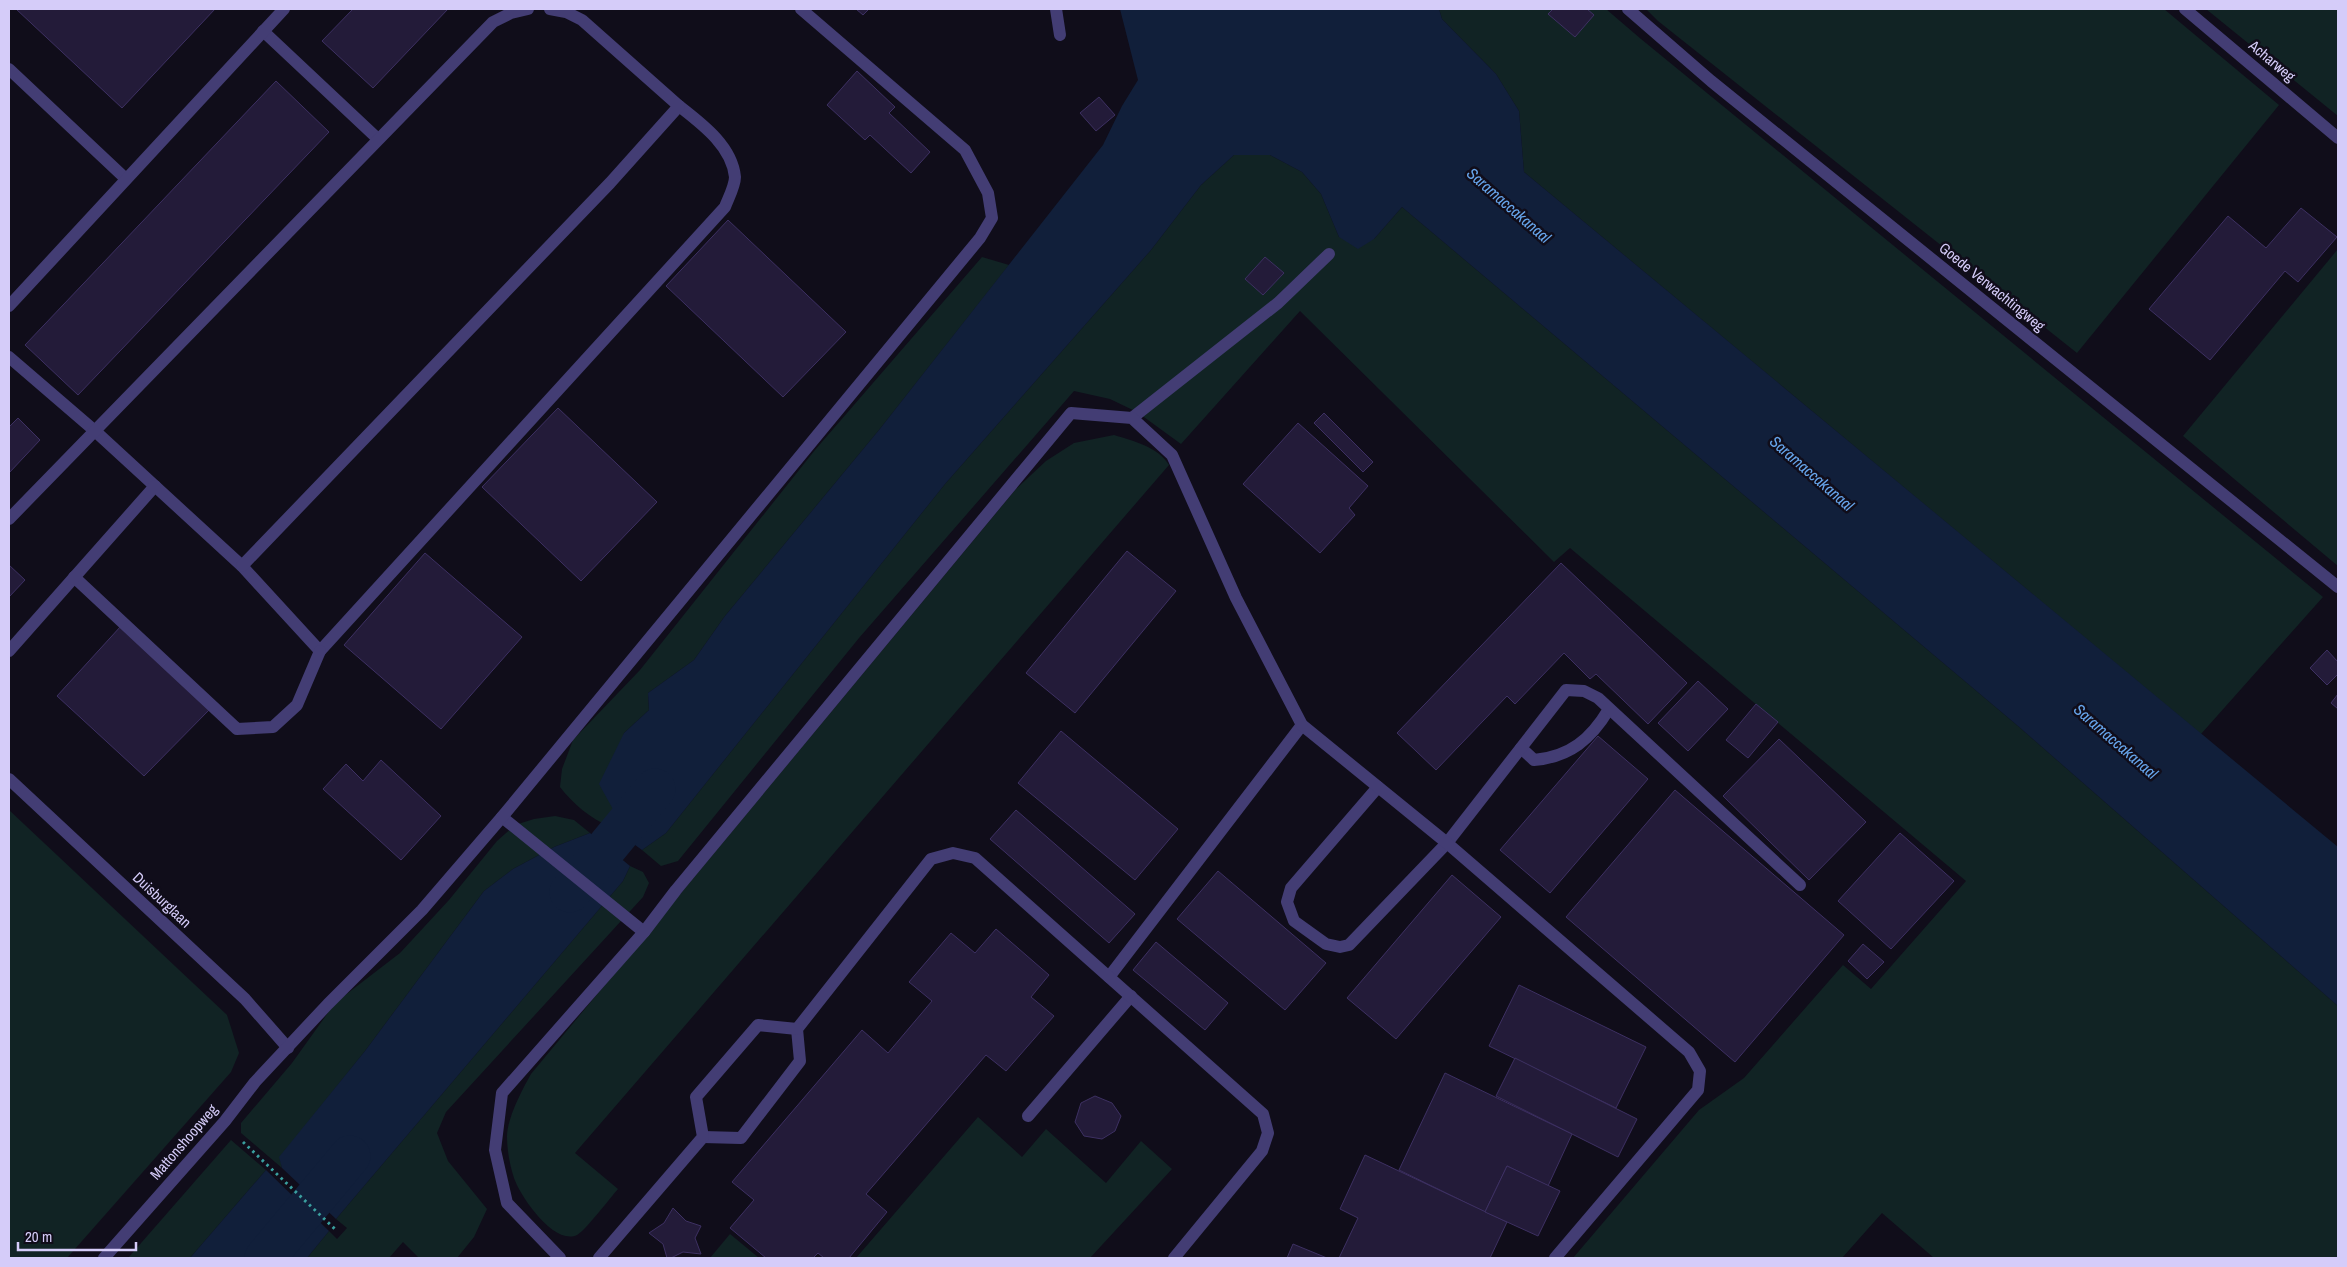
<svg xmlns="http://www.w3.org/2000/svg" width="2347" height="1267" viewBox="0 0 2347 1267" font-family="'Archivo Narrow',sans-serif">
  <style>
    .green { fill: #112324 }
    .water { fill: #111f3a }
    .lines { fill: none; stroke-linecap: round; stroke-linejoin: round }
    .canal { stroke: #111f3a; stroke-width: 41 }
    .building { fill: #231b39; stroke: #3d3062 }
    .path { stroke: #3a9f9f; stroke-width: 3; stroke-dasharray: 2.5 4; stroke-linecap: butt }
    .minor { stroke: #433d74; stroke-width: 12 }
    .labels { text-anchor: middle; stroke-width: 5; stroke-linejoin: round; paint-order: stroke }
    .street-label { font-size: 15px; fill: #d5ccf9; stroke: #100d1a }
    .water-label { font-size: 16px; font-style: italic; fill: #67a6ed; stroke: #100d1a }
  </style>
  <rect width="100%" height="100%" fill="#100d1a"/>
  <!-- green -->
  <g class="green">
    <path d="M1439 9H1606L1641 39 2323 597 2201 734 1524 172 1519 111 1496 74 1442 19Z"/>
    <path d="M1646 9H2164L2279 105 2077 353 1658 21Z"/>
    <path d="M2206 9H2338V116Z"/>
    <path d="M1234 155H1270L1302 172 1321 194 1339 237 1374 239 1402 207 2018 726 2338 1006V1258H1934L1882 1213 1842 1258H1573L1699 1110 1744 1078 1843 965 1871 989 1966 881 1570 548 1554 562 1300 311 1181 444 1137 412 1110 399 1074 391 859 638 678 861 661 866 642 850 666 833 945 484 1151 250 1201 185Z"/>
    <path d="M2338 249V566L2183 436Z"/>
    <path d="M982 257 1009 265 879 430 725 616 694 660 648 693 649 710 624 733 614 811 609 826C591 819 572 803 560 787L562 769 573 740 640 670 815 450Z"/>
    <path d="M1114 435C1134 441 1158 447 1169 465L575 1153 618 1189C610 1198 586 1230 577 1235 554 1246 520 1196 514 1178 510 1166 507 1150 507 1137 507 1118 522 1090 531 1074L1016 489 1046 461 1074 443Z"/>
    <path d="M9 810 227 1015 239 1053 231 1072 67 1258H9Z"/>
    <path d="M555 816 574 820 590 833 554 847 513 869 484 891 365 1051 280 1157 282 1168 241 1133V1123L292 1063 335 1003 400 953 449 900 497 841 515 825 534 819Z"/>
    <path d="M630 866 643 872 649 883 643 897 446 1112 437 1133 448 1161 487 1209 474 1237 457 1258H419L403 1242 389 1258H307L329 1231 337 1239 347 1228 336 1219 623 881Z"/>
    <path d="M978 1117 1022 1157 1046 1129 1106 1183 1141 1141 1172 1169 1090 1258H856Z"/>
    <path d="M231 1140 266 1170 190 1258H128Z"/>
    <path d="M730 1234 759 1258H710Z"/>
  </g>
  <!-- water -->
  <g class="water">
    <path d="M1120 9H1439L1442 19 1496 74 1519 111 1524 172 2338 847V1006L2018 726 1402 207 1374 239 1358 249 1339 237 1321 194 1302 172 1270 155H1234L1201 185 1151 250 945 484 666 833 642 850 609 826 614 811 599 784 624 733 649 710 648 693 694 660 725 616 879 430 1103 145 1122 106 1138 80Z"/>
    <path d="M590 833 630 866 623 881 336 1219 282 1168 279 1157 365 1051 484 891 513 869 554 847Z"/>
    <path d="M266 1170 329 1231 307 1258H190Z"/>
  </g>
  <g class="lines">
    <!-- canal -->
    <g class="canal">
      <path d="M570 892 655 789"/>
      <path d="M265 1258 350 1156"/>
    </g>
  </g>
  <!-- building -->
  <g class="building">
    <path d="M16 9H215L122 108Z"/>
    <path d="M353 9H448L373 88 322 41Z"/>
    <path d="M856 9H869L863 15Z"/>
    <path d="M1553 9H1587L1594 15 1575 37 1548 14Z"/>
    <path d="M857 71 895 107 889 113 930 152 911 173 870 135 865 140 827 105Z"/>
    <path d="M276 81 329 132 78 395 25 345Z"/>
    <path d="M1099 97 1115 115 1096 131 1080 113Z"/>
    <path d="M2301 208 2337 237 2298 282 2285 271 2210 360 2149 309 2228 216 2266 248Z"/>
    <path d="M728 220 846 332 783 397 666 286Z"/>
    <path d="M1265 257 1284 273 1263 295 1245 279Z"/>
    <path d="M558 408 657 502 581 581 482 487Z"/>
    <path d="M1324 413 1373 462 1363 472 1314 423Z"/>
    <path d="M18 418 40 440 9 473V427Z"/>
    <path d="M1298 423 1368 486 1349 508 1355 515 1320 553 1243 484Z"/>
    <path d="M1127 551 1176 591 1075 713 1026 673Z"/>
    <path d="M425 553 522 637 441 729 344 645Z"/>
    <path d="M1561 563 1687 683 1648 724 1596 674 1590 679 1564 653 1515 704 1507 696 1436 770 1397 733Z"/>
    <path d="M9 565 25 580 9 597Z"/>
    <path d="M121 626 210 709 144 776 57 696Z"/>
    <path d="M2327 650 2338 662V674L2327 685 2310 668Z"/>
    <path d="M1698 681 1728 709 1688 751 1658 723Z"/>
    <path d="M2338 694V709L2331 703Z"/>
    <path d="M1756 704 1778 722 1748 758 1726 740Z"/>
    <path d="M1061 731 1178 829 1135 880 1018 783Z"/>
    <path d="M1598 736 1648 779 1550 893 1500 850Z"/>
    <path d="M1779 739 1866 822 1809 880 1723 796Z"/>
    <path d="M381 760 441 816 401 860 323 789 346 764 363 781Z"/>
    <path d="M1675 790 1844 935 1735 1062 1566 917Z"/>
    <path d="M1016 810 1135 914 1109 943 990 839Z"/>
    <path d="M1900 833 1954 881 1891 949 1838 901Z"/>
    <path d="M1218 871 1326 963 1285 1010 1177 919Z"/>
    <path d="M1452 875 1501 917 1396 1039 1347 998Z"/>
    <path d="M996 929 1049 975 1031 997 1054 1016 1006 1071 986 1055 866 1194 887 1212 849 1258H824L818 1253 813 1258H766L730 1228 754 1200 732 1182 862 1030 888 1053 932 1001 909 982 951 933 975 953Z"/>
    <path d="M1156 942 1228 1003 1205 1030 1133 970Z"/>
    <path d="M1863 944 1884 962 1867 979 1848 961Z"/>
    <path d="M1519 985 1646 1047 1616 1108 1489 1046Z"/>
    <path d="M1515 1058 1637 1119 1618 1157 1496 1096Z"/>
    <path d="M1445 1073 1572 1134 1548 1186 1507 1166 1485 1212 1399 1170Z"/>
    <path d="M1095 1096 1112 1103 1121 1116 1115 1131 1102 1139 1084 1136 1075 1122 1081 1103Z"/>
    <path d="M1365 1155 1507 1222 1490 1258H1339L1358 1218 1340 1209Z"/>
    <path d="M1507 1166 1560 1191 1538 1236 1485 1212Z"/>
    <path d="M673 1208 686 1221 701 1226 695 1238 701 1254 683 1252 671 1258H667L663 1244 649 1233 664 1223Z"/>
    <path d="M1293 1244 1327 1258H1287Z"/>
  </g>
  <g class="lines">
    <!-- path -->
    <path class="path" d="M243 1142 337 1231"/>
    <!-- minor -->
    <g class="minor">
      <path d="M1056 9 1060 35"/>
      <path d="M1628 9 1711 81 2338 587"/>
      <path d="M2185 9 2338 138"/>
      <path d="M263 31 378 139"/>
      <path d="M9 69 126 179"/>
      <path d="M9 306 284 9"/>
      <path d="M9 357 95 431 242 566 320 651 725 207C728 199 735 186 735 177 732 146 702 124 679 106"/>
      <path d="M1132 418 1278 303 1329 254"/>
      <path d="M9 519 493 22 511 13 528 9"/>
      <path d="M242 566 610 183 679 106 582 20 566 12 550 9"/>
      <path d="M74 577 237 729 273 727 297 705 320 651"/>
      <path d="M9 651 155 486"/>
      <path d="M1521 748 1534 760C1570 757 1591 739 1609 709"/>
      <path d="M9 779 245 999 288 1048"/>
      <path d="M1378 787 1291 888 1287 902 1294 921 1326 944 1340 947 1349 945 1447 843 1566 690 1584 691 1598 698 1800 885"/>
      <path d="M502 817 644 932"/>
      <path d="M1109 977 1302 725"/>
      <path d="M1028 1116 1131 996"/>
      <path d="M703 1137 741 1138 800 1061 797 1029 931 859 953 853 975 858 1263 1114 1268 1133 1262 1151 1174 1258"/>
      <path d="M104 1258 225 1121 255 1082 328 1004 422 910 502 817 980 238 992 218 988 193 965 150 801 9"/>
      <path d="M560 1258 507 1203 495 1150 502 1093 644 932 676 890 1071 413 1132 418 1172 455 1236 598 1302 725 1447 843 1689 1052 1700 1071 1698 1090 1555 1258"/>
      <path d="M599 1258 703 1137 696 1097 758 1025 797 1029"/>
    </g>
  </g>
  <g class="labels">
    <!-- street labels -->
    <g class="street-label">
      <text transform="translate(2272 61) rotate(40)" y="5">Acharweg</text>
      <text transform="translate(1992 287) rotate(39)" y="5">Goede Verwachtingweg</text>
      <text transform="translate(162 900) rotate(43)" y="5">Duisburglaan</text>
      <text transform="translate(184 1142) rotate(-49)" y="5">Mattonshoopweg</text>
    </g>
    <!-- water labels -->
    <g class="water-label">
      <text transform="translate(1509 205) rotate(41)" y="6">Saramaccakanaal</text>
      <text transform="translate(1812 473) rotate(41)" y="6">Saramaccakanaal</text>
      <text transform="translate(2116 741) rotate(41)" y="6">Saramaccakanaal</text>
    </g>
  </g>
  <!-- border -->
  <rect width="2347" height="1267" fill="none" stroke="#d5ccf9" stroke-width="20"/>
  <!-- scale -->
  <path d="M18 1242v8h118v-8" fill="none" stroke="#d5ccf9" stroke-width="2.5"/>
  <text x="25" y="1242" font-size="15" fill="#d5ccf9" stroke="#100d1a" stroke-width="4" paint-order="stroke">20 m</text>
</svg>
